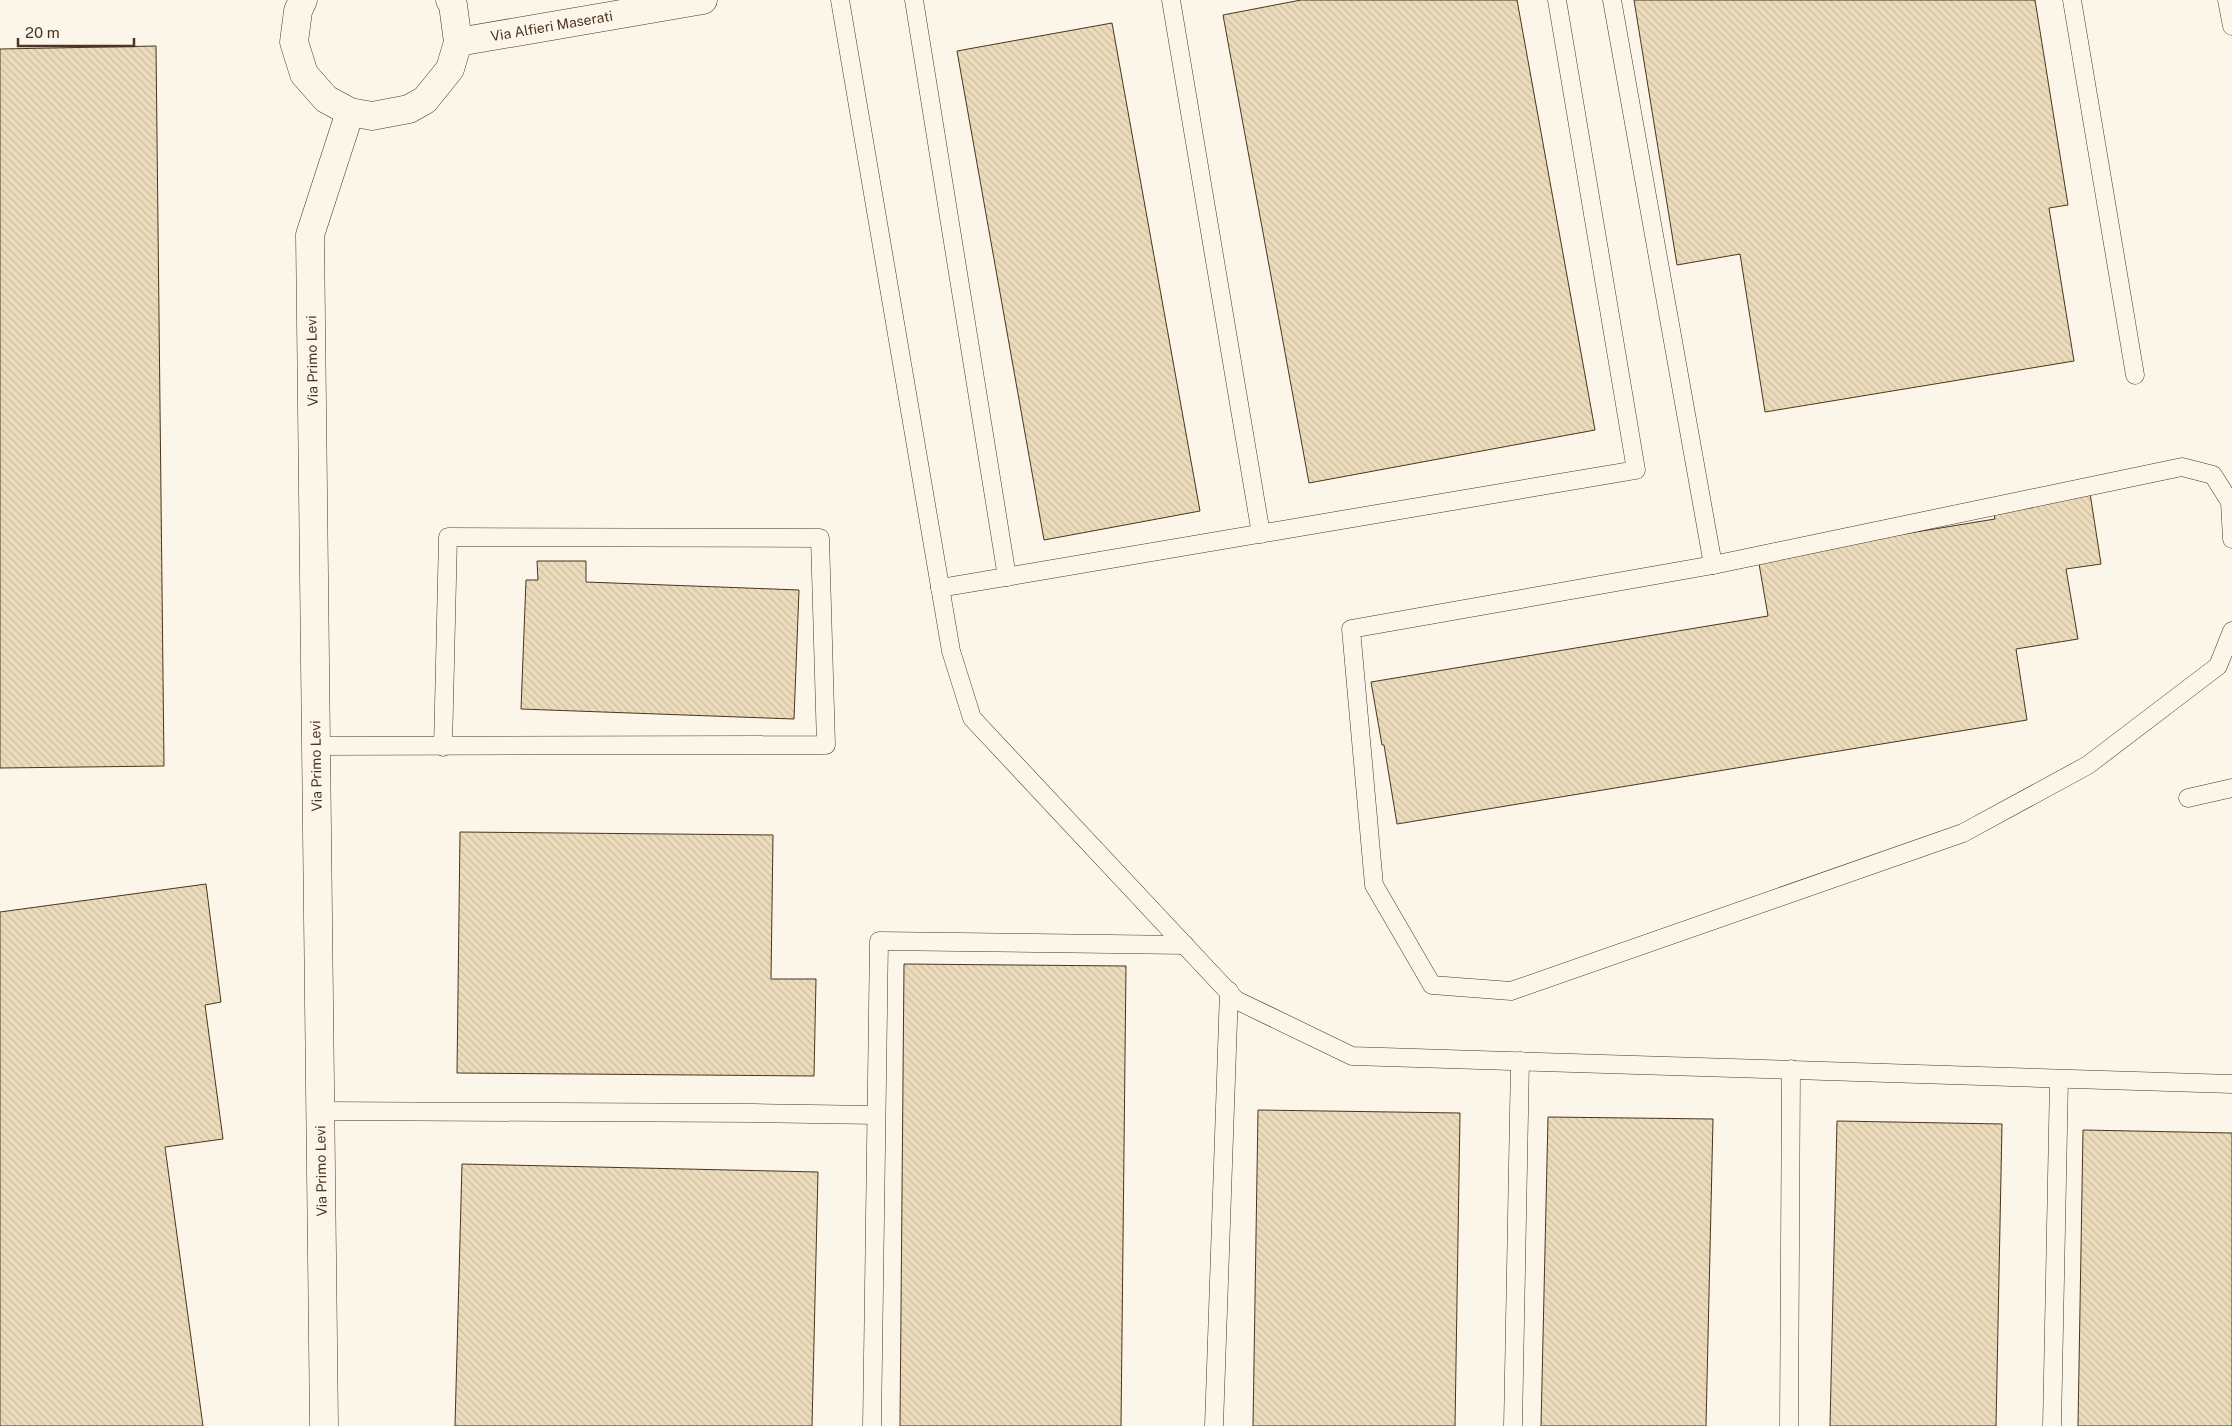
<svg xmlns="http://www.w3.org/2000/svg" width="2232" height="1426" viewBox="0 0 2232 1426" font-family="'Public Sans',sans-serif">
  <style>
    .building { fill: url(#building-back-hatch); stroke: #4a3520 }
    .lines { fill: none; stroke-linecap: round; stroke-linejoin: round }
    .lane-casing { stroke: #4a3520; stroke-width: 19 }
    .street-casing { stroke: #4a3520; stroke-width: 29 }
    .lane { stroke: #fbf6e9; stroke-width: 18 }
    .street { stroke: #fbf6e9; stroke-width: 28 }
    .labels { text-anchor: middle; stroke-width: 4; stroke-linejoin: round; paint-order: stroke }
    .street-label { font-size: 14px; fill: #4a3520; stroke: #fbf6e9 }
  </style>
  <defs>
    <pattern id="building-back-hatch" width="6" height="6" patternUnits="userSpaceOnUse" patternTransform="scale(1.25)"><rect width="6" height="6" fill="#ecdcbc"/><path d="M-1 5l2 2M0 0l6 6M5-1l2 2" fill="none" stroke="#ccbda1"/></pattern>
  </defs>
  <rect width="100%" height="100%" fill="#fbf6e9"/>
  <!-- building -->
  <g class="building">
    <path d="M1301 0H1517L1595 430 1309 483 1223 15Z"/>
    <path d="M1634 0H2035L2068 205 2049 208 2074 361 1765 412 1740 254 1677 265Z"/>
    <path d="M1112 23 1200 511 1044 540 957 51Z"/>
    <path d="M156 46 164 766 0 768V49Z"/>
    <path d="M2090 493 2101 564 2066 569 2078 639 2016 649 2027 720 1397 824 1384 745H1382L1371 682 1768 616 1758 558 1995 519 1993 509Z"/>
    <path d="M537 561H586V582L799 590 794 719 521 709 526 580H538Z"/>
    <path d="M460 832 773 835 771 979H816L814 1076 457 1073Z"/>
    <path d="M206 884 221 1002 205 1005 223 1139 165 1147 203 1426H0V912Z"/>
    <path d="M904 964 1126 966 1121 1426H900Z"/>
    <path d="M1258 1110 1460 1113 1455 1426H1253Z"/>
    <path d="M1548 1117 1713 1119 1706 1426H1541Z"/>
    <path d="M1837 1121 2002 1124 1996 1426H1830Z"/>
    <path d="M2083 1130 2232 1133V1426H2078Z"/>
    <path d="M462 1164 818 1172 812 1426H455Z"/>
  </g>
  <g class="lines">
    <!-- lane casing -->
    <g class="lane-casing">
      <g id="lane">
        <path d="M840 0 951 651 972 718 1236 1000 1352 1056 2232 1084"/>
        <path d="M914 0 1007 577"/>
        <path d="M1171 0 1261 534"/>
        <path d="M1612 0 1713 565 1351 629 1374 885 1432 985 1511 991 1963 833 2088 765 2218 666 2232 631"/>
        <path d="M2072 0 2135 375"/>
        <path d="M2227 0 2232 26"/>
        <path d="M1713 565 2182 467 2213 475 2230 502 2232 539"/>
        <path d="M940 588 1636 470 1557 0"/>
        <path d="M316 746 826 745 820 538 448 537 443 747"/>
        <path d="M2188 798 2232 788"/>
        <path d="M320 1111 754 1113 876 1115"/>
        <path d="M872 1426 879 941 1185 945"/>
        <path d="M1214 1426 1229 991"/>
        <path d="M1513 1426 1520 1061"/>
        <path d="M1789 1426 1791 1069"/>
        <path d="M2052 1426 2059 1079"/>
      </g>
    </g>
    <!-- street casing -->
    <g class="street-casing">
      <g id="street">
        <path d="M303 0 298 11 294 42 304 74 326 99 350 112 372 116 409 109 425 100 450 69 458 42 453 5 450 0"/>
        <path id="s1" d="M458 42 703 0"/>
        <path d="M324 1426 310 235 350 112"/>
      </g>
    </g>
    <!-- lane -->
    <use href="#lane" class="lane"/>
    <!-- street -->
    <use href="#street" class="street"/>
  </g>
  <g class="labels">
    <!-- street labels -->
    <g class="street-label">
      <text dy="5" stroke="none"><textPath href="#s1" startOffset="95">Via Alfieri Maserati</textPath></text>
      <text transform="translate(312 361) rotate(-91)" y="5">Via Primo Levi</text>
      <text transform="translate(316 766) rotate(-91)" y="5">Via Primo Levi</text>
      <text transform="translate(321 1171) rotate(-91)" y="5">Via Primo Levi</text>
    </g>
  </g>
  <!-- scale -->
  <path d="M18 38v8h116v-8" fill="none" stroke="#4a3520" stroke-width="2.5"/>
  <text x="25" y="38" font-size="15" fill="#4a3520" stroke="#fbf6e9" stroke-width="4" paint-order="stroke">20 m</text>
</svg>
